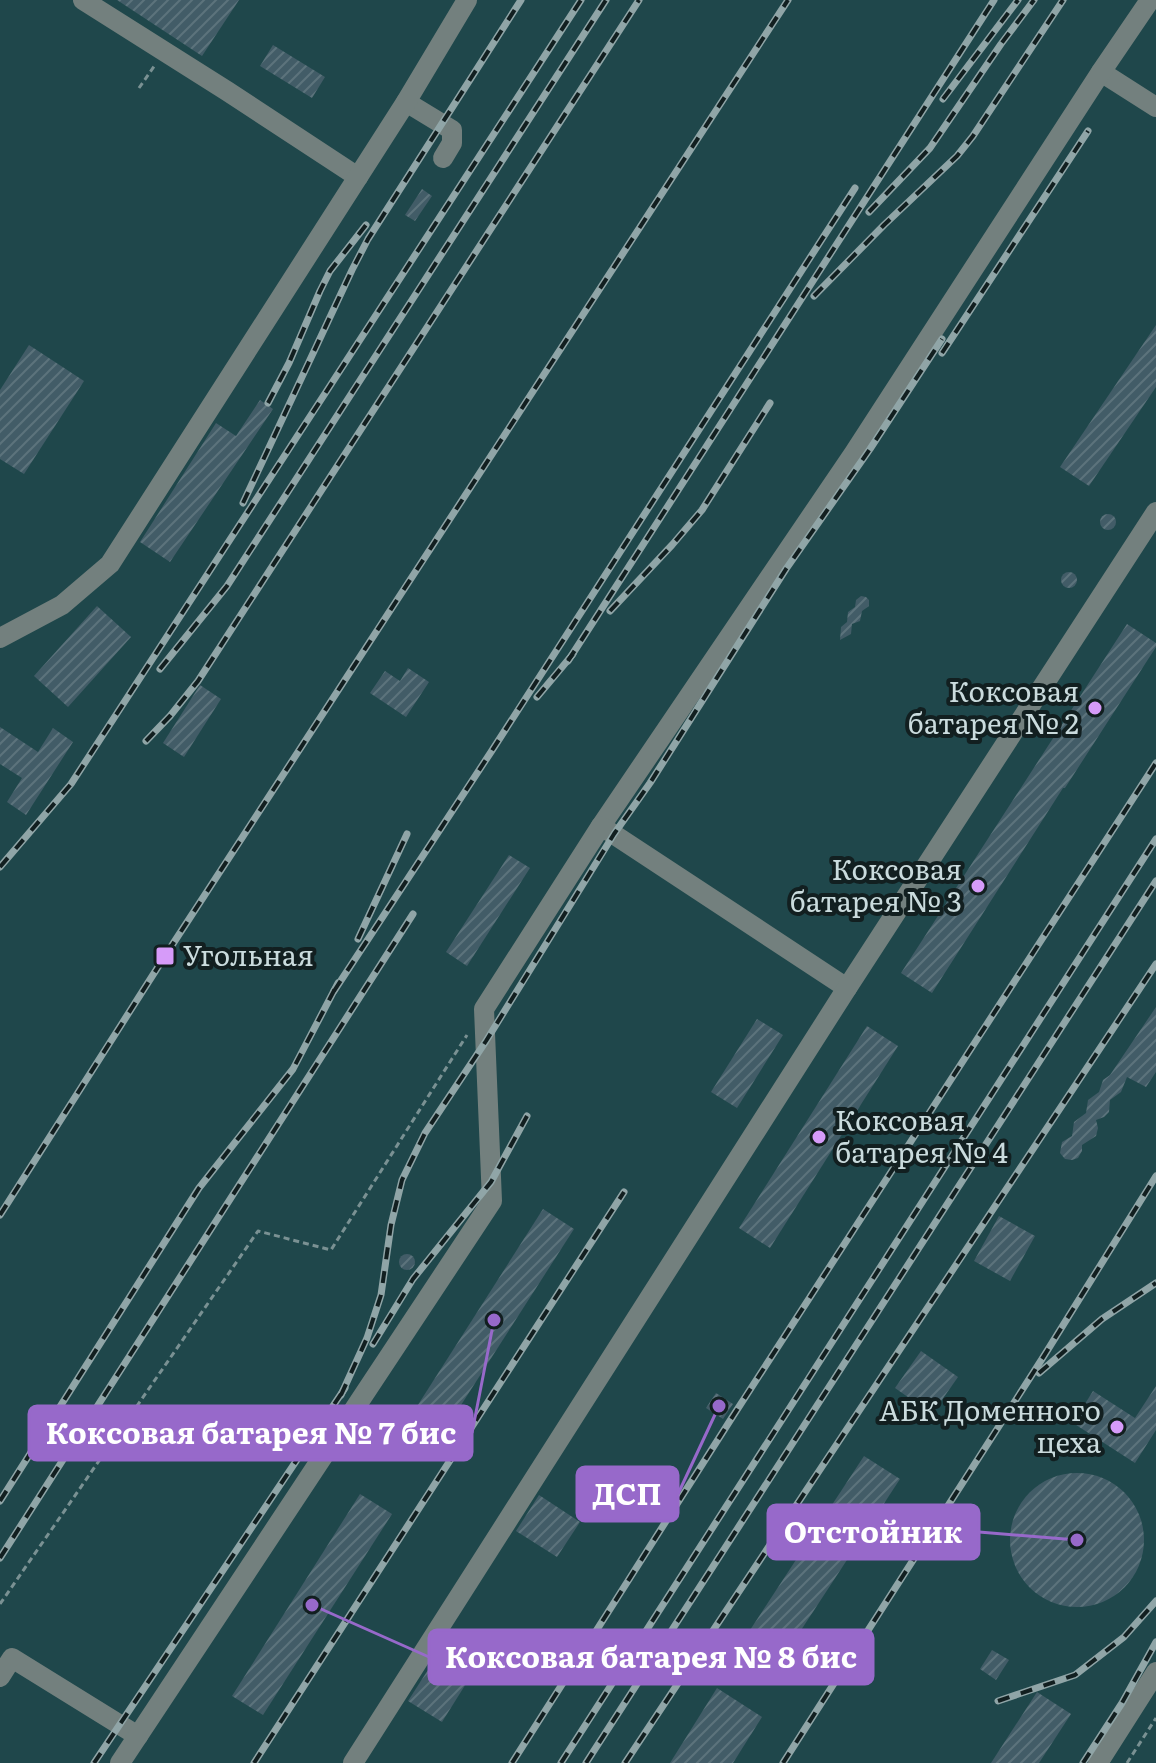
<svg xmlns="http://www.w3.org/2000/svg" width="1156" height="1763" viewBox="0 0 1156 1763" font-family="Literata,serif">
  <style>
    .built { fill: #1f474b }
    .building { fill: url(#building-hatch) }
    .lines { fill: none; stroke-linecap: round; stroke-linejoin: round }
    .path { stroke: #7a9193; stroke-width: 3; stroke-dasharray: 6 4; stroke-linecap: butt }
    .minor { stroke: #73807e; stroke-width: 20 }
    .rail-casing { stroke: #90a5a7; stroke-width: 7 }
    .rail { stroke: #121f20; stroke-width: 4; stroke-dasharray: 12; stroke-linecap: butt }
    .poi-dot { fill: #d69bf9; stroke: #121f20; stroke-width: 3 }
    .labels { text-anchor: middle; stroke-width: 8; stroke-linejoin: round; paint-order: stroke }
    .poi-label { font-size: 28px; fill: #cadbdd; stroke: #121f20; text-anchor: end }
    .leader { fill: none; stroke: #9769ca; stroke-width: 3 }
    .callout-dot { fill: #9769ca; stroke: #121f20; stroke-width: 3 }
    .callout { fill: #9769ca; stroke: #9769ca; stroke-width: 3 }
    .callout-label { font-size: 30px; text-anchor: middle; font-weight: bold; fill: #fff }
  </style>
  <defs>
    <pattern id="building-hatch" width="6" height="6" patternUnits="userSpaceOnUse" patternTransform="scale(2)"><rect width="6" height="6" fill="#425c67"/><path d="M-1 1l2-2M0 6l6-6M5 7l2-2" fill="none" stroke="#5c737c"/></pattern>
  </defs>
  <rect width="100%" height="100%" fill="#1c3a3d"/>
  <!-- built -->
  <rect class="built" x="0" y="0" width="1156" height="1763"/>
  <!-- building -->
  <g class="building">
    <path d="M117 0H239L202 56Z"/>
    <path d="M273 45 325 77 312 98 260 66Z"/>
    <path d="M422 189 432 196 415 221 405 215Z"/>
    <path d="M1156 325V387L1089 486 1060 467Z"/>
    <path d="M29 345 84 381 24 474 0 459V390Z"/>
    <path d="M260 400 273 409 170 562 140 542 216 423 236 436Z"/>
    <circle cx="1108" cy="522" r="8"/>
    <circle cx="1069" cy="580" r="8"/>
    <path d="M861 596 866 597 869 600V606L862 611 860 621 852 624 851 634 840 640 841 627 847 622 848 612 855 607 856 600Z"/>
    <path d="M97 606 131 637 68 707 34 676Z"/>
    <path d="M1127 624 1156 643V647L1065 788H1063L932 993 901 973Z"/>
    <path d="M408 668 429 682 406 717 370 693 385 671 400 681Z"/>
    <path d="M200 685 221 699 184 757 163 743Z"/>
    <path d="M0 727 38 752 53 728 73 742 26 815 7 802 22 778 0 764Z"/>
    <path d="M509 855 530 868 467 966 446 952Z"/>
    <path d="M1156 1007V1072L1146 1087 1127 1077 1121 1092 1110 1100 1109 1112 1104 1117 1096 1120 1098 1128 1096 1136 1082 1145V1151L1078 1158 1072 1160 1065 1159 1060 1153 1062 1142 1072 1136 1074 1122 1086 1113 1088 1100 1099 1092 1103 1080 1110 1075Z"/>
    <path d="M757 1019 783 1035 737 1108 711 1092Z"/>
    <path d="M867 1026 898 1046 770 1248 739 1228Z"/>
    <path d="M543 1209 574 1229 445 1430 414 1411Z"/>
    <path d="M999 1216 1035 1236 1010 1281 974 1261Z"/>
    <circle cx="407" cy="1262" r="8"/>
    <path d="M921 1351 958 1377 932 1414 895 1388Z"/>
    <path d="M1156 1386V1430L1135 1463 1073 1423 1093 1391 1135 1418Z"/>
    <path d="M716 1393 733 1404 723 1419 706 1408Z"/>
    <path d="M864 1456 900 1479 769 1679 733 1656Z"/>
    <circle cx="1077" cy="1540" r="67"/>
    <path d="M360 1494 392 1514 263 1715 232 1696Z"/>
    <path d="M539 1495 580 1522 557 1557 516 1531Z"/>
    <path d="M451 1634 484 1655 442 1722 408 1701Z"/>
    <path d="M992 1650 1009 1660 996 1680 980 1669Z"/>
    <path d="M717 1688 762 1717 733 1763H670Z"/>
    <path d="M1037 1692 1071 1714 1039 1763H991Z"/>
  </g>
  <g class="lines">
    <!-- path -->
    <g class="path">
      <path d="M139 88 155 65"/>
      <path d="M0 1604 258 1231 331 1250 467 1035"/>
      <path d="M1127 1763 1156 1718"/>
    </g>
    <!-- minor -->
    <g class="minor">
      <path d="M83 0 227 91 358 177"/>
      <path d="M1101 72 1156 107"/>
      <path d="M406 102 452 130V143L443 158"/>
      <path d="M0 638 62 605 110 564 406 102 467 0"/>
      <path d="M601 826 854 453 1101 72 1150 0"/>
      <path d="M0 1677 12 1658 138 1736"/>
      <path d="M120 1763 492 1201 484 1009 601 826 847 988"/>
      <path d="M353 1763 847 988 1156 512"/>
      <path d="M1098 1763 1156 1672"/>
    </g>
    <!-- rail casing -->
    <g class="rail-casing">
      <g id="rail">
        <path d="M943 99 1018 0"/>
        <path d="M869 212 930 148 1001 44 1034 0"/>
        <path d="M814 296 884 225 957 156 973 136 1063 0"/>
        <path d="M942 353 1088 131"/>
        <path d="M268 403 289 363 320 291 330 271 366 225"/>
        <path d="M243 503 352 270 368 239 521 0"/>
        <path d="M610 611 672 545 702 510 770 403"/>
        <path d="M568 661 994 0"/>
        <path d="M160 669 227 586 606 0"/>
        <path d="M537 697 573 654"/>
        <path d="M146 741 170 716 198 681 639 0"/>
        <path d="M0 867 71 784 581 0"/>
        <path d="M358 939 407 834"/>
        <path d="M334 991 491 752 855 188"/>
        <path d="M0 1215 165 956 788 0"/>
        <path d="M373 1344 413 1279 491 1182 527 1116"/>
        <path d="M1039 1373 1102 1319 1156 1283"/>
        <path d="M341 1395 367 1338 381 1295 391 1225 402 1180 425 1133 486 1041 614 834 650 783 786 569 870 449 942 339"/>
        <path d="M0 1501 199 1188 293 1069 338 983"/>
        <path d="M0 1558 413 914"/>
        <path d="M998 1701 1075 1675 1124 1637 1156 1601"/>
        <path d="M94 1763 345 1388"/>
        <path d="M254 1763 624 1192"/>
        <path d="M512 1763 733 1416 1156 763"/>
        <path d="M561 1763 1156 839"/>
        <path d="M586 1763 1156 881"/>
        <path d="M625 1763 1156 964"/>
        <path d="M783 1763 1042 1359 1156 1176"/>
        <path d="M1083 1763 1122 1703 1156 1642"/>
      </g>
    </g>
    <!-- rail -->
    <use href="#rail" class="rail"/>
  </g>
  <!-- markers -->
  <g class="poi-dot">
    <circle cx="1095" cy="708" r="8"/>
    <circle cx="978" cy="886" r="8"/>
    <rect x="155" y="946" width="20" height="20" rx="4"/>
    <circle cx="819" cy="1137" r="8"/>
    <circle cx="1117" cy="1427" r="8"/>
  </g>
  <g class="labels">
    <!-- poi labels -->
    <g class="poi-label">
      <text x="1079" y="702">Коксовая<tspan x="1079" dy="32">батарея № 2</tspan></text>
      <text x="962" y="880">Коксовая<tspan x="962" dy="32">батарея № 3</tspan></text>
      <text x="183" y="966" text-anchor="start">Угольная</text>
      <text x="835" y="1131" text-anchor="start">Коксовая<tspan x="835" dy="32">батарея № 4</tspan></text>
      <text x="1101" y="1421">АБК Доменного<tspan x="1101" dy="32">цеха</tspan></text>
    </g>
  </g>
  <!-- callouts -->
  <path class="leader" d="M494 1320L472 1433M719 1406L678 1494M1077 1540L979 1532M312 1605L429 1657"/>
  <g class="callout-dot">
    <circle cx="494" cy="1320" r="8"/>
    <circle cx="719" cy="1406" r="8"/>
    <circle cx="1077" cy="1540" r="8"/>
    <circle cx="312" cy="1605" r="8"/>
  </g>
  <g class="callout">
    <rect x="29" y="1406" width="443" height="54" rx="8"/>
    <rect x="577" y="1467" width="101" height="54" rx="8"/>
    <rect x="768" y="1505" width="211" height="54" rx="8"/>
    <rect x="429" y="1630" width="444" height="54" rx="8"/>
  </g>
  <g class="callout-label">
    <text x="251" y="1444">Коксовая батарея № 7 бис</text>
    <text x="627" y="1505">ДСП</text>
    <text x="873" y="1543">Отстойник</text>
    <text x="651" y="1668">Коксовая батарея № 8 бис</text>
  </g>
</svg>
